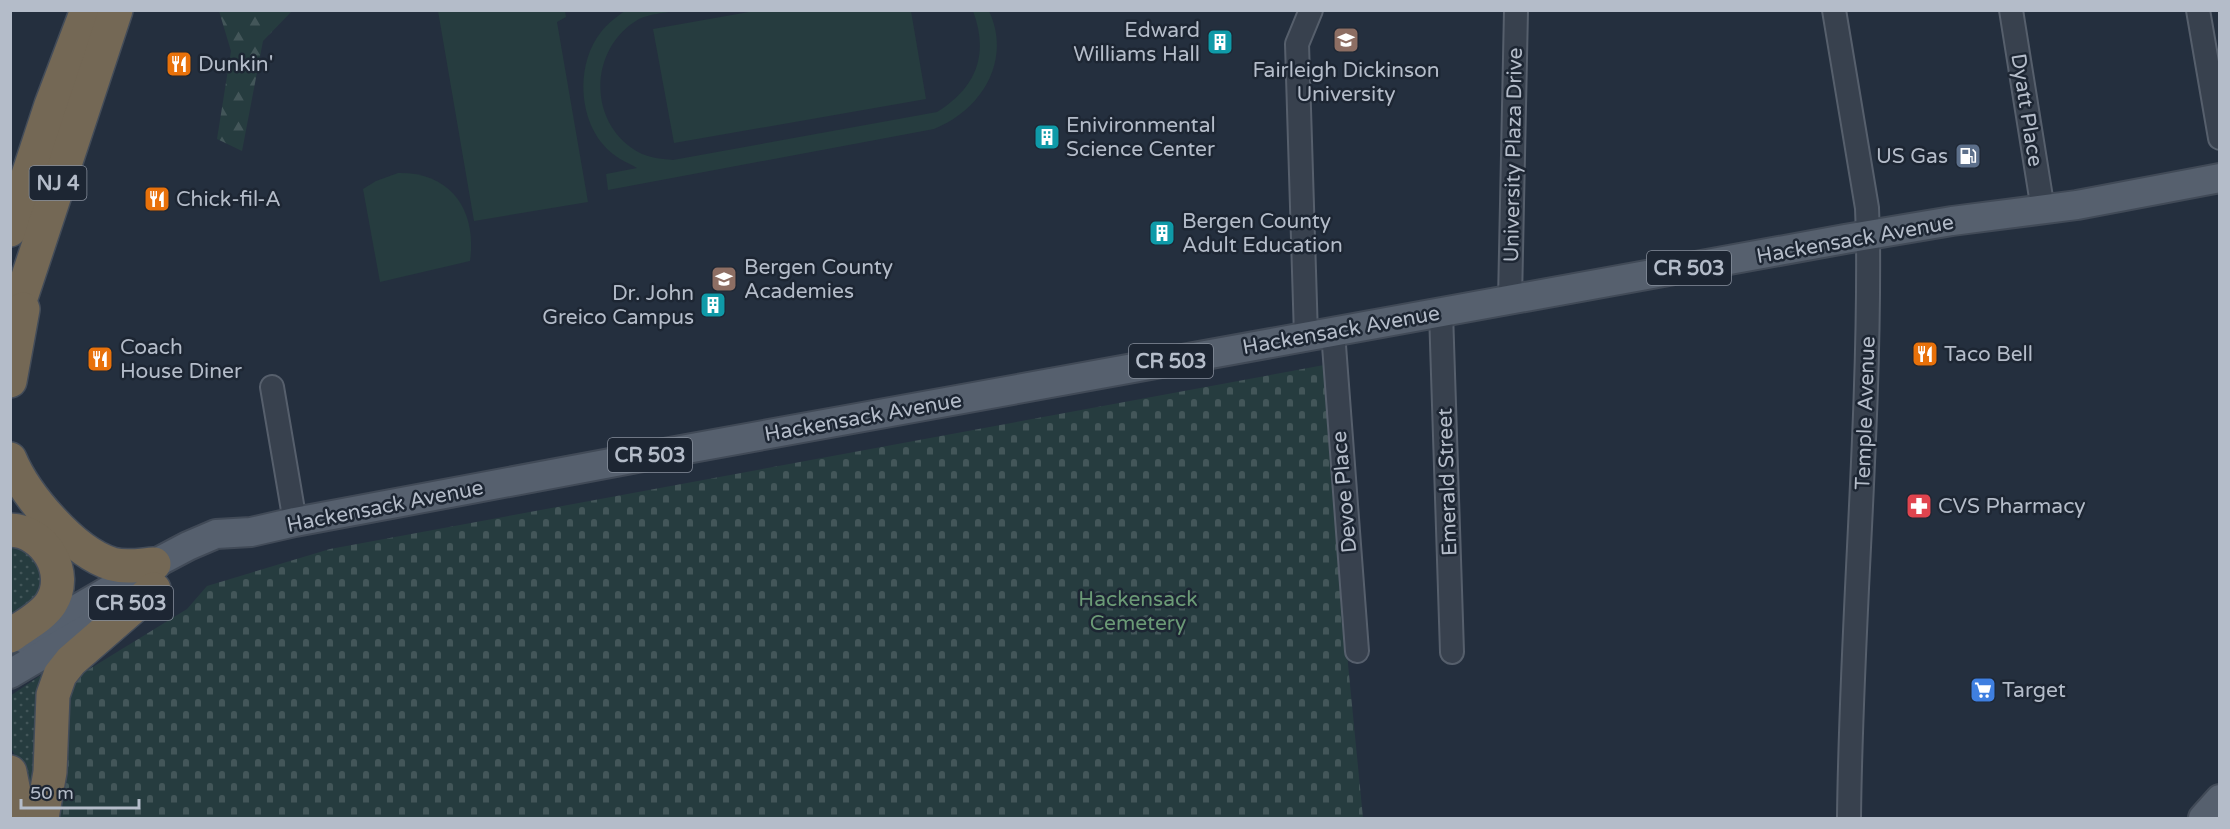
<svg xmlns="http://www.w3.org/2000/svg" width="2230" height="829" viewBox="0 0 2230 829" font-family="'Varela Round',sans-serif">
  <style>
    .grass { fill: url(#grass-dots) }
    .forest { fill: url(#forest-firs) }
    .cemetery { fill: url(#cemetery-stones) }
    .park { fill: #263c3f }
    .lines { fill: none; stroke-linecap: round; stroke-linejoin: round }
    .minor-casing { stroke: #565f6c; stroke-width: 26 }
    .major-casing { stroke: #414a57; stroke-width: 32 }
    .highway-casing { stroke: #434c59; stroke-width: 36 }
    .minor { stroke: #38414e; stroke-width: 22 }
    .major { stroke: #56606e; stroke-width: 28 }
    .highway { stroke: #746855; stroke-width: 33 }
    .labels { text-anchor: middle; stroke-width: 5; stroke-linejoin: round; paint-order: stroke }
    .shield { fill: #1d2633; stroke: #878f9c; stroke-width: 1.5 }
    .shield-label { font-size: 20px; font-weight: bold; fill: #b4bcc9 }
    .poi-label { font-size: 21px; fill: #b4bcc9; stroke: #1d2633; text-anchor: start }
    .street-label { font-size: 21px; fill: #b4bcc9; stroke: #1d2633 }
    .park-label { font-size: 21px; fill: #6b9a76; stroke: #1d2633 }
  </style>
  <defs>
    <pattern id="grass-dots" width="8" height="8" patternUnits="userSpaceOnUse" patternTransform="scale(1.5)"><rect width="8" height="8" fill="#263c3f"/><path d="M2 2h.1M6 6h.1" fill="none" stroke="#435659" stroke-width="1.8" stroke-linecap="round"/></pattern>
    <pattern id="forest-firs" width="22" height="20" patternUnits="userSpaceOnUse" patternTransform="scale(1.5)"><rect width="22" height="20" fill="#263c3f"/><path d="M5 1l3.5 6h-7zM16 11l3.5 6h-7z" fill="#435659"/></pattern>
    <pattern id="cemetery-stones" width="16" height="16" patternUnits="userSpaceOnUse" patternTransform="scale(1.5)"><rect width="16" height="16" fill="#263c3f"/><path d="M2 7V4a2 2 0 0 1 4 0v3zM10 15v-3a2 2 0 0 1 4 0v3z" fill="#435659"/></pattern>
  </defs>
  <rect width="100%" height="100%" fill="#242f3e"/>
  <!-- grass -->
  <g class="grass">
    <path d="M11 544 32 553 44 578 38 602 11 623Z"/>
    <path d="M53 667 35 801 27 798 22 769 11 748 10 696Z"/>
  </g>
  <!-- forest -->
  <path class="forest" d="M219 11H292L263 41 242 151 217 139 231 51Z"/>
  <!-- cemetery -->
  <path class="cemetery" d="M1335 363 1348 664 1363 818H57L65 684 187 609 207 586 330 549Z"/>
  <!-- park -->
  <g class="park">
    <path d="M760 10 911 11 926 99 674 143 653 29Z"/>
    <path d="M438 11H565L566 17 557 22 588 202 474 221Z"/>
    <path d="M625 11H675C663 13 650 14 639 19 587 49 587 127 642 154 652 158 663 159 673 160L937 112C977 87 989 54 973 11H989C1012 60 982 110 934 129L608 190 606 174 637 168C629 163 620 160 613 154 578 127 574 66 601 32 607 24 616 17 625 11Z"/>
    <path d="M398 173C451 172 477 210 470 261L380 282 363 189 376 181Z"/>
  </g>
  <g class="lines">
    <!-- minor casing -->
    <g class="minor-casing">
      <g id="minor">
        <path d="M1834 10 1867 208 1868 236C1870 430 1851 624 1849 818"/>
        <path d="M2011 10 2043 210"/>
        <path d="M2198 10 2220 138"/>
        <path d="M1510 300 1516 10"/>
        <path d="M1441 312 1452 652"/>
        <path d="M1333 332 1357 651"/>
        <path d="M1306 336 1297 44 1311 10"/>
        <path d="M272 387 295 522"/>
      </g>
    </g>
    <!-- major casing -->
    <g class="major-casing">
      <g id="major">
        <path d="M25 639 154 564 188 546 216 534 251 532 295 522 637 458 1845 239 1952 221 2077 205 2220 178"/>
        <path d="M10 674 105 618"/>
        <path d="M2203 818 2220 799"/>
      </g>
    </g>
    <!-- highway casing -->
    <g class="highway-casing">
      <g id="highway">
        <path d="M10 230 51 105 87 10"/>
        <path d="M10 331 116 10"/>
        <path d="M10 381 23 309"/>
        <path d="M10 459C25 495 73 552 112 564 126 568 140 565 154 564"/>
        <path d="M10 530C45 531 70 573 51 603 42 617 23 626 10 636"/>
        <path d="M10 772 16 802V818"/>
        <path d="M42 818 50 772 53 695 60 675 71 661 154 589"/>
      </g>
    </g>
    <!-- minor -->
    <use href="#minor" class="minor"/>
    <!-- major -->
    <use href="#major" class="major"/>
    <!-- highway -->
    <use href="#highway" class="highway"/>
  </g>
  <!-- icons -->
  <defs>
    <g id="university-square" transform="scale(1.35)"><rect x="-9" y="-9" width="18" height="18" rx="4" fill="#8d6e63" stroke="#1d2633"/><path d="M0-5L7-2L0 1L-7-2ZM-4 1L0 2.5L4 1V4Q0 6-4 4Z" fill="#fff"/></g>
    <g id="building-square" transform="scale(1.35)"><rect x="-9" y="-9" width="18" height="18" rx="4" fill="#0f9aa8" stroke="#1d2633"/><path d="M-4-6H4V6H1V3H-1V6H-4ZM-2.5-4.3h1.7v1.8h-1.7ZM.8-4.3h1.7v1.8H.8ZM-2.5-1h1.7V.8h-1.7ZM.8-1h1.7V.8H.8Z" fill="#fff"/></g>
    <g id="restaurant-square" transform="scale(1.35)"><rect x="-9" y="-9" width="18" height="18" rx="4" fill="#e8710a" stroke="#1d2633"/><path d="M-5-6h1v4h1v-4h1v4h1v-4h1v5L-1.5 .5V6h-2V.5L-5-1ZM5-6V6H3V1.5H1.5Q1.5-4 5-6Z" fill="#fff"/></g>
    <g id="fuel-square" transform="scale(1.35)"><rect x="-9" y="-9" width="18" height="18" rx="4" fill="#5c6f8a" stroke="#1d2633"/><path d="M-5.5-6h7V0h2V4h1.3V-2.5L3-4.5l.8-.8L6-3V5H2.5V1h-1V6h-7ZM-4.2-4.7v3.2H.2V-4.7Z" fill="#fff"/></g>
    <g id="school-square" transform="scale(1.35)"><rect x="-9" y="-9" width="18" height="18" rx="4" fill="#8d6e63" stroke="#1d2633"/><path d="M0-5L7-2L0 1L-7-2ZM-4 1L0 2.5L4 1V4Q0 6-4 4Z" fill="#fff"/></g>
    <g id="pharmacy-square" transform="scale(1.35)"><rect x="-9" y="-9" width="18" height="18" rx="4" fill="#e0444e" stroke="#1d2633"/><path d="M-2-6h4v4h4v4h-4v4h-4v-4h-4v-4h4Z" fill="#fff"/></g>
    <g id="supermarket-square" transform="scale(1.35)"><rect x="-9" y="-9" width="18" height="18" rx="4" fill="#3f7fe0" stroke="#1d2633"/><path d="M-6-5.5h2.5l.6 2H6L4.5 2H-2.5L-4.4-4H-6ZM-1.5 3.2a1.3 1.3 0 1 0 .1 0ZM3 3.2a1.3 1.3 0 1 0 .1 0Z" fill="#fff"/></g>
  </defs>
  <g fill-rule="evenodd">
    <use href="#university-square" x="1346" y="40"/>
    <use href="#building-square" x="1220" y="42"/>
    <use href="#restaurant-square" x="179" y="64"/>
    <use href="#building-square" x="1047" y="137"/>
    <use href="#fuel-square" x="1968" y="156"/>
    <use href="#restaurant-square" x="157" y="199"/>
    <use href="#building-square" x="1162" y="233"/>
    <use href="#school-square" x="724" y="279"/>
    <use href="#building-square" x="713" y="305"/>
    <use href="#restaurant-square" x="1925" y="354"/>
    <use href="#restaurant-square" x="100" y="359"/>
    <use href="#pharmacy-square" x="1919" y="506"/>
    <use href="#supermarket-square" x="1983" y="690"/>
  </g>
  <g class="labels">
    <!-- shield labels -->
    <g class="shield">
      <rect x="29.5" y="166" width="57" height="34" rx="4.5"/>
      <rect x="1647" y="251" width="84" height="34" rx="4.5"/>
      <rect x="1129" y="344" width="84" height="34" rx="4.5"/>
      <rect x="608" y="438" width="84" height="34" rx="4.5"/>
      <rect x="89" y="586" width="84" height="34" rx="4.5"/>
    </g>
    <g class="shield-label">
      <text x="58" y="190">NJ 4</text>
      <text x="1689" y="275">CR 503</text>
      <text x="1171" y="368">CR 503</text>
      <text x="650" y="462">CR 503</text>
      <text x="131" y="610">CR 503</text>
    </g>
    <!-- poi labels -->
    <g class="poi-label">
      <text x="1200" y="37" text-anchor="end">Edward<tspan x="1200" dy="24">Williams Hall</tspan></text>
      <text x="198" y="71">Dunkin'</text>
      <text x="1346" y="77" text-anchor="middle">Fairleigh Dickinson<tspan x="1346" dy="24">University</tspan></text>
      <text x="1066" y="132">Enivironmental<tspan x="1066" dy="24">Science Center</tspan></text>
      <text x="1948" y="163" text-anchor="end">US Gas</text>
      <text x="176" y="206">Chick-fil-A</text>
      <text x="1182" y="228">Bergen County<tspan x="1182" dy="24">Adult Education</tspan></text>
      <text x="744" y="274">Bergen County<tspan x="744" dy="24">Academies</tspan></text>
      <text x="694" y="300" text-anchor="end">Dr. John<tspan x="694" dy="24">Greico Campus</tspan></text>
      <text x="120" y="354">Coach<tspan x="120" dy="24">House Diner</tspan></text>
      <text x="1944" y="361">Taco Bell</text>
      <text x="1938" y="513">CVS Pharmacy</text>
      <text x="2002" y="697">Target</text>
    </g>
    <!-- street labels -->
    <g class="street-label">
      <text transform="translate(2027 110) rotate(81)" y="7">Dyatt Place</text>
      <text transform="translate(1513 155) rotate(-89)" y="7">University Plaza Drive</text>
      <text transform="translate(1855 239) rotate(-10)" y="7">Hackensack Avenue</text>
      <text transform="translate(1341 330) rotate(-10)" y="7">Hackensack Avenue</text>
      <text transform="translate(1865 413) rotate(-88)" y="7">Temple Avenue</text>
      <text transform="translate(863 417) rotate(-10)" y="7">Hackensack Avenue</text>
      <text transform="translate(1447 482) rotate(-92)" y="7">Emerald Street</text>
      <text transform="translate(1344 492) rotate(-95)" y="7">Devoe Place</text>
      <text transform="translate(385 506) rotate(-11)" y="7">Hackensack Avenue</text>
    </g>
    <!-- park labels -->
    <g class="park-label">
      <text x="1138" y="606">Hackensack<tspan x="1138" dy="24">Cemetery</tspan></text>
    </g>
  </g>
  <!-- border -->
  <rect width="2230" height="829" fill="none" stroke="#b4bcc9" stroke-width="24"/>
  <!-- scale -->
  <path d="M21 799v9h118v-9" fill="none" stroke="#b4bcc9" stroke-width="3"/>
  <text x="30" y="799" font-size="18" fill="#b4bcc9" stroke="#1d2633" stroke-width="4.5" paint-order="stroke">50 m</text>
</svg>
